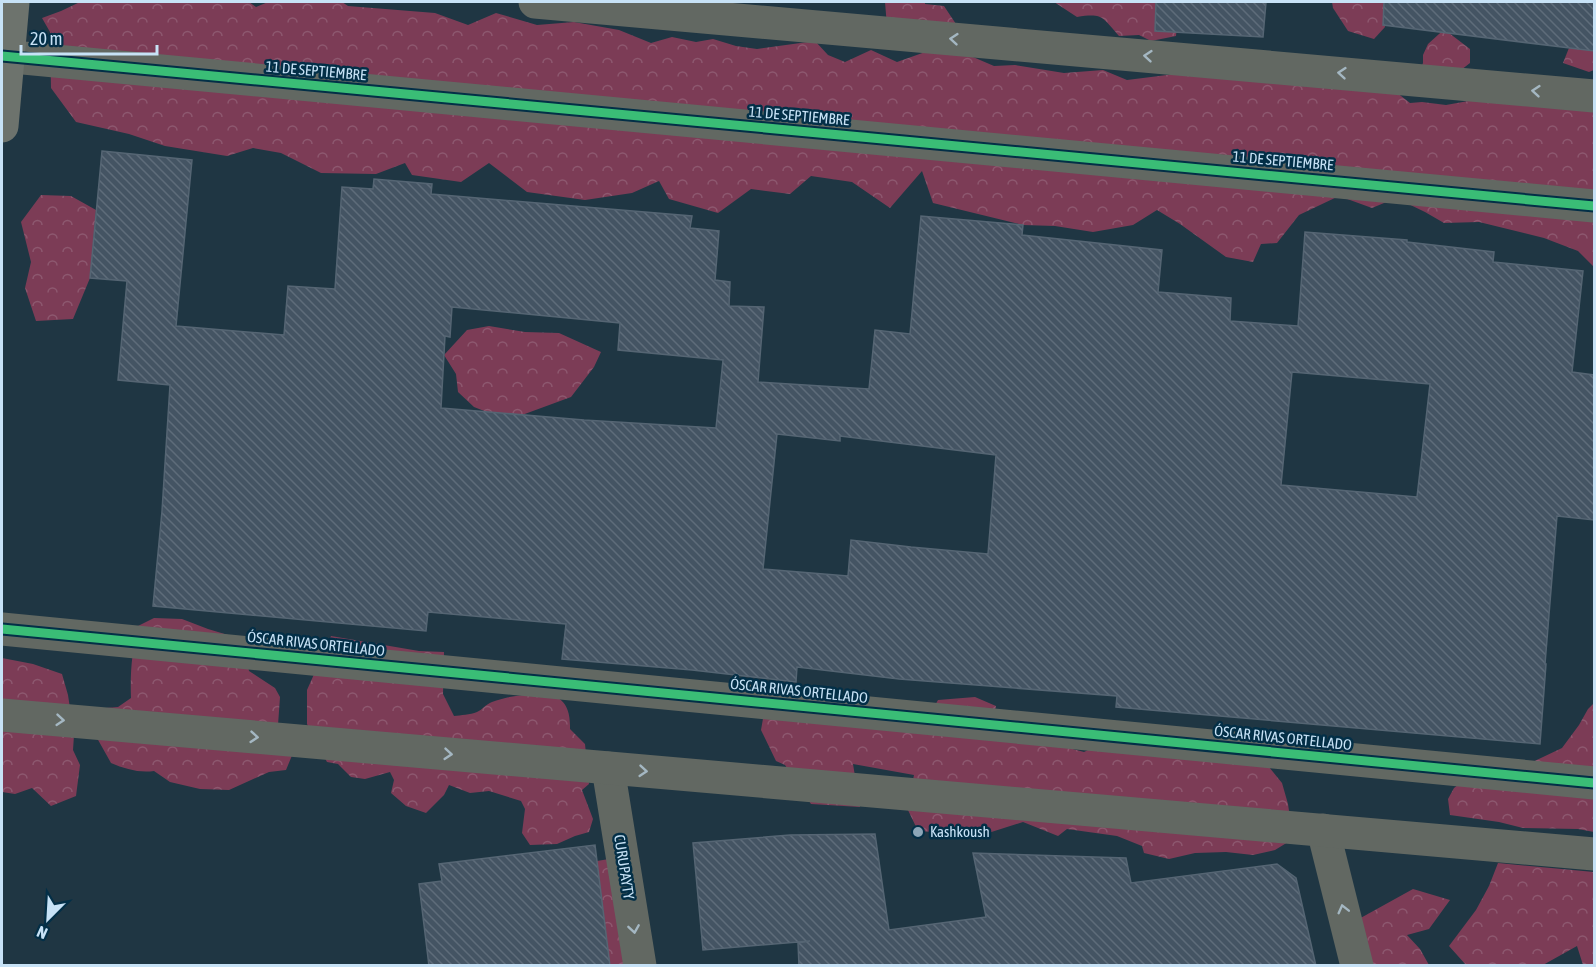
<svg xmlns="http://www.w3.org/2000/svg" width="1596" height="967" viewBox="0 0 1596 967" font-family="'Asap Condensed',sans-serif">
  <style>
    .forest { fill: url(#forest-crowns) }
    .building { fill: url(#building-back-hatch); stroke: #556573; stroke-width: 1.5; fill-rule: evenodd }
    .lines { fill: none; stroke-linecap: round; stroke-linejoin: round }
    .minor { stroke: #626862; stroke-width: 33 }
    .tertiary { stroke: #626862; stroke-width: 33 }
    .secondary { stroke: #6d736d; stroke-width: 33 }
    .cycleway-casing { stroke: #032f47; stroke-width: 13 }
    .cycleway { stroke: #3abd76; stroke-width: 9 }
    .oneway { stroke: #a4b7c2 }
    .poi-dot { fill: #8ca6b7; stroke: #032f47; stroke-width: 2 }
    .labels { text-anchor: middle; stroke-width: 5; stroke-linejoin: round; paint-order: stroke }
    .street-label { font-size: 15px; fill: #c7e2f6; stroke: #032f47 }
    .poi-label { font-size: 15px; fill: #c7e2f6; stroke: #032f47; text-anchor: start }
  </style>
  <defs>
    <pattern id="forest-crowns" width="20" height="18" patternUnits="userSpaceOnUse" patternTransform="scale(1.5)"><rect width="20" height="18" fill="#7c3c56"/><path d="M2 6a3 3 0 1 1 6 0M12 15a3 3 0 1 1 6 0" fill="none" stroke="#8d586f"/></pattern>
    <pattern id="building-back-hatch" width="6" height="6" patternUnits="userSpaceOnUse" patternTransform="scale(1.5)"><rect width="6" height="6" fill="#445463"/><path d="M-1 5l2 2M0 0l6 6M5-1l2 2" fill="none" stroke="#5e6c7a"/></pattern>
  </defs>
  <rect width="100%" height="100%" fill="#1f3643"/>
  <!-- forest -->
  <g class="forest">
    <path d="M80 2H249L256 7 268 2H342L348 6 435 13 468 25 496 13 537 25 574 22 619 30 651 43 672 37 696 42 713 39 736 46 757 49 815 41 828 55 845 62 871 50 897 62 945 45 994 66 1015 65 1064 73 1103 70 1127 80 1263 63 1373 74 1410 103 1422 102 1446 105 1485 98 1594 107V267L1578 251 1544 238 1479 222 1444 223 1425 212 1396 198 1372 208 1339 196 1299 215 1277 243 1261 244 1253 262 1226 257 1180 224 1157 210 1133 225 1093 232 1055 226 1023 225 933 203 922 171 890 208 852 182 811 176 790 194 751 189 718 213 669 199 659 181 632 193 585 200 527 192 489 163 461 182 412 175 405 163 376 174 321 173 281 153 253 148 227 156 165 146 129 134 76 122 51 88 50 32 42 18 61 11Z"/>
    <path d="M885 2H925V4L944 6 958 27 887 26Z"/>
    <path d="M1054 2H1179L1176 36 1151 41 1139 35 1119 36C1102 17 1103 13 1077 17Z"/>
    <path d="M1332 2H1384L1385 27 1374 39 1348 31 1333 8Z"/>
    <path d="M1590 2H1594V70L1589 72 1563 63 1580 20Z"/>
    <path d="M1450 24 1449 33 1470 49V63L1461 70 1416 80 1423 63V55L1428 44Z"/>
    <path d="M41 195 71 196 96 210 90 278 73 319 36 321 25 288 31 262 21 222Z"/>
    <path d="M489 326 525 332 559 333 601 352 594 367 571 397 522 415 492 414 474 407 458 392 456 374 444 355 467 330Z"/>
    <path d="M154 618 182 619 208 629 228 635 243 641 249 671 275 688 280 697 278 725 293 753 286 770 269 772 229 790 200 789 170 782 154 771C139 773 125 769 111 763L97 738 106 708 118 707 131 698C130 671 132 652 138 626Z"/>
    <path d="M331 636 419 651 444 652 443 694 454 716C461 715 470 715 477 712 482 710 486 704 492 702 502 698 513 696 524 695 552 692 571 695 570 729L585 744 589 784 582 790 593 819 589 832 575 836 557 844 530 845 522 833 525 809 521 801 489 791 470 793 449 785 444 795 426 813 406 806 391 793 394 780 390 772 365 779 351 777 338 764 327 762 307 724V690Z"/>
    <path d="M2 658 33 664 62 674 68 695 74 735 73 750 80 765 76 796 51 806 32 788 15 794 2 792Z"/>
    <path d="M975 697 996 706 991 732 1005 731 1084 752 1117 736 1269 767 1282 783 1288 804 1293 839 1275 850 1253 855 1226 852 1195 853 1169 859 1144 853 1142 846 1117 836 1067 829 1058 836 1023 822 982 835 918 831 907 808 914 775 853 764 860 807 811 804 785 765 776 761 761 730 764 713 927 720 938 700Z"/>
    <path d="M1594 703V832L1578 829 1523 828 1499 822 1450 815 1448 799 1454 788 1471 775 1503 776 1562 748 1579 725 1588 709Z"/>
    <path d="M615 858 636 965H597L591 862Z"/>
    <path d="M1498 863 1594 872V965H1583L1577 946 1543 965H1466L1449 946 1476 910 1489 886Z"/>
    <path d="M1413 889 1450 900 1429 929 1407 935 1420 949 1429 965H1370L1357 920Z"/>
  </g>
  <!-- building -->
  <g class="building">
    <path d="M1156 2H1266L1263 37 1155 31Z"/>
    <path d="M1384 2H1594V51L1383 25Z"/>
    <path d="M102 151 192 160 176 326 284 335 288 286 335 289 342 187 373 189 374 179 432 184 431 194 692 216 690 228 719 231 715 280 730 282 729 306 764 307 758 382 869 389 875 330 910 334 921 216 1023 225 1022 235 1162 250 1158 292 1231 298 1230 321 1298 326 1305 232 1407 240V242L1494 252 1493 262 1583 271 1572 372 1594 375V520L1557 516 1545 664H1546L1540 744 1116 707 1117 696 899 679 797 667 796 682 692 670 562 659 566 624 428 612 426 631 153 606 162 511 170 385 118 380 127 281 90 278ZM452 307 620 323 618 350 723 360 716 428 584 420 441 408 445 336 450 337ZM1292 372 1430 384 1417 497 1281 485ZM777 434 840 441V436L996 455 988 554 911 547 851 540 848 576 763 569Z"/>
    <path d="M875 834 889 930 986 917 973 853 1126 858 1131 883 1277 864 1296 878 1316 966H799L798 943 810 941 703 950 693 843 790 835Z"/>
    <path d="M595 845 610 966H429L419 884 442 881 439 864Z"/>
  </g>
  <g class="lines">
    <!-- minor -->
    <g class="minor">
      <path d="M535 2 1594 96"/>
      <path d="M2 56 1594 206"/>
      <path d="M608 768 640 966"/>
      <path d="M1323 830 1357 966"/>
    </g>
    <!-- tertiary -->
    <g class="tertiary">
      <path d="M2 629 1594 783"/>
      <path d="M2 715 1594 854"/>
    </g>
    <!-- secondary -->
    <path class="secondary" d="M2 126 13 2"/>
    <!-- cycleway casing -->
    <g class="cycleway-casing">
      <g id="cycleway">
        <path d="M2 56 1594 206"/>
        <path d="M2 629 1594 783"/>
      </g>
    </g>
    <!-- cycleway -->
    <use href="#cycleway" class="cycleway"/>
  </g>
  <!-- one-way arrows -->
  <defs><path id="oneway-chevron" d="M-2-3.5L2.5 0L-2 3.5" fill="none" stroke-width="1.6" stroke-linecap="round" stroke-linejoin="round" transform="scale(1.5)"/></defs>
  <g class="oneway">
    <use href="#oneway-chevron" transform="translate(954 39) rotate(-175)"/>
    <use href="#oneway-chevron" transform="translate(1148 56) rotate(-175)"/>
    <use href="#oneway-chevron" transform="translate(1342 73) rotate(-175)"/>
    <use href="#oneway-chevron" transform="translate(1536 91) rotate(-175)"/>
    <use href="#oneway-chevron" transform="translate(60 720) rotate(5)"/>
    <use href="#oneway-chevron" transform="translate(254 737) rotate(5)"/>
    <use href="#oneway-chevron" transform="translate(448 754) rotate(5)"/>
    <use href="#oneway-chevron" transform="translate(643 771) rotate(5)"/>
    <use href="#oneway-chevron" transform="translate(1343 909) rotate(-104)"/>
    <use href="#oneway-chevron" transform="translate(634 929) rotate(81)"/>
  </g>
  <!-- markers -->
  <circle class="poi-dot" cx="918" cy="832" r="6"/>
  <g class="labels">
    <!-- street labels -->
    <g class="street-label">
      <text transform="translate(316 71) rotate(5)" y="5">11 DE SEPTIEMBRE</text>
      <text transform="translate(799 116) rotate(5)" y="5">11 DE SEPTIEMBRE</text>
      <text transform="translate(1283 161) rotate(5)" y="5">11 DE SEPTIEMBRE</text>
      <text transform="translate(316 644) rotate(6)" y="5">ÓSCAR RIVAS ORTELLADO</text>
      <text transform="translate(799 691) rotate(6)" y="5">ÓSCAR RIVAS ORTELLADO</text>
      <text transform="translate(1283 738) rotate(6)" y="5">ÓSCAR RIVAS ORTELLADO</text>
      <text transform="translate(624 867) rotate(81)" y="5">CURUPAYTY</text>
    </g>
    <!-- poi labels -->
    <g class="poi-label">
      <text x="930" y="837">Kashkoush</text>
    </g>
  </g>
  <!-- border -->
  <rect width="1596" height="967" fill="none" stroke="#c7e2f6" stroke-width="6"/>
  <!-- north arrow -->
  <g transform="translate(48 919) rotate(204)" stroke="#032f47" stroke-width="4.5" paint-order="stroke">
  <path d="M0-4.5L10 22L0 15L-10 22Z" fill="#c7e2f6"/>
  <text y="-9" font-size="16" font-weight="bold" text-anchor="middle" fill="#c7e2f6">N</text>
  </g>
  <!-- scale -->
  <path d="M21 45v9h136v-9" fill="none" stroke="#c7e2f6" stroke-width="3"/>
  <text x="30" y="45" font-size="18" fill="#c7e2f6" stroke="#032f47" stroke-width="4.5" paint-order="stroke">20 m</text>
</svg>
